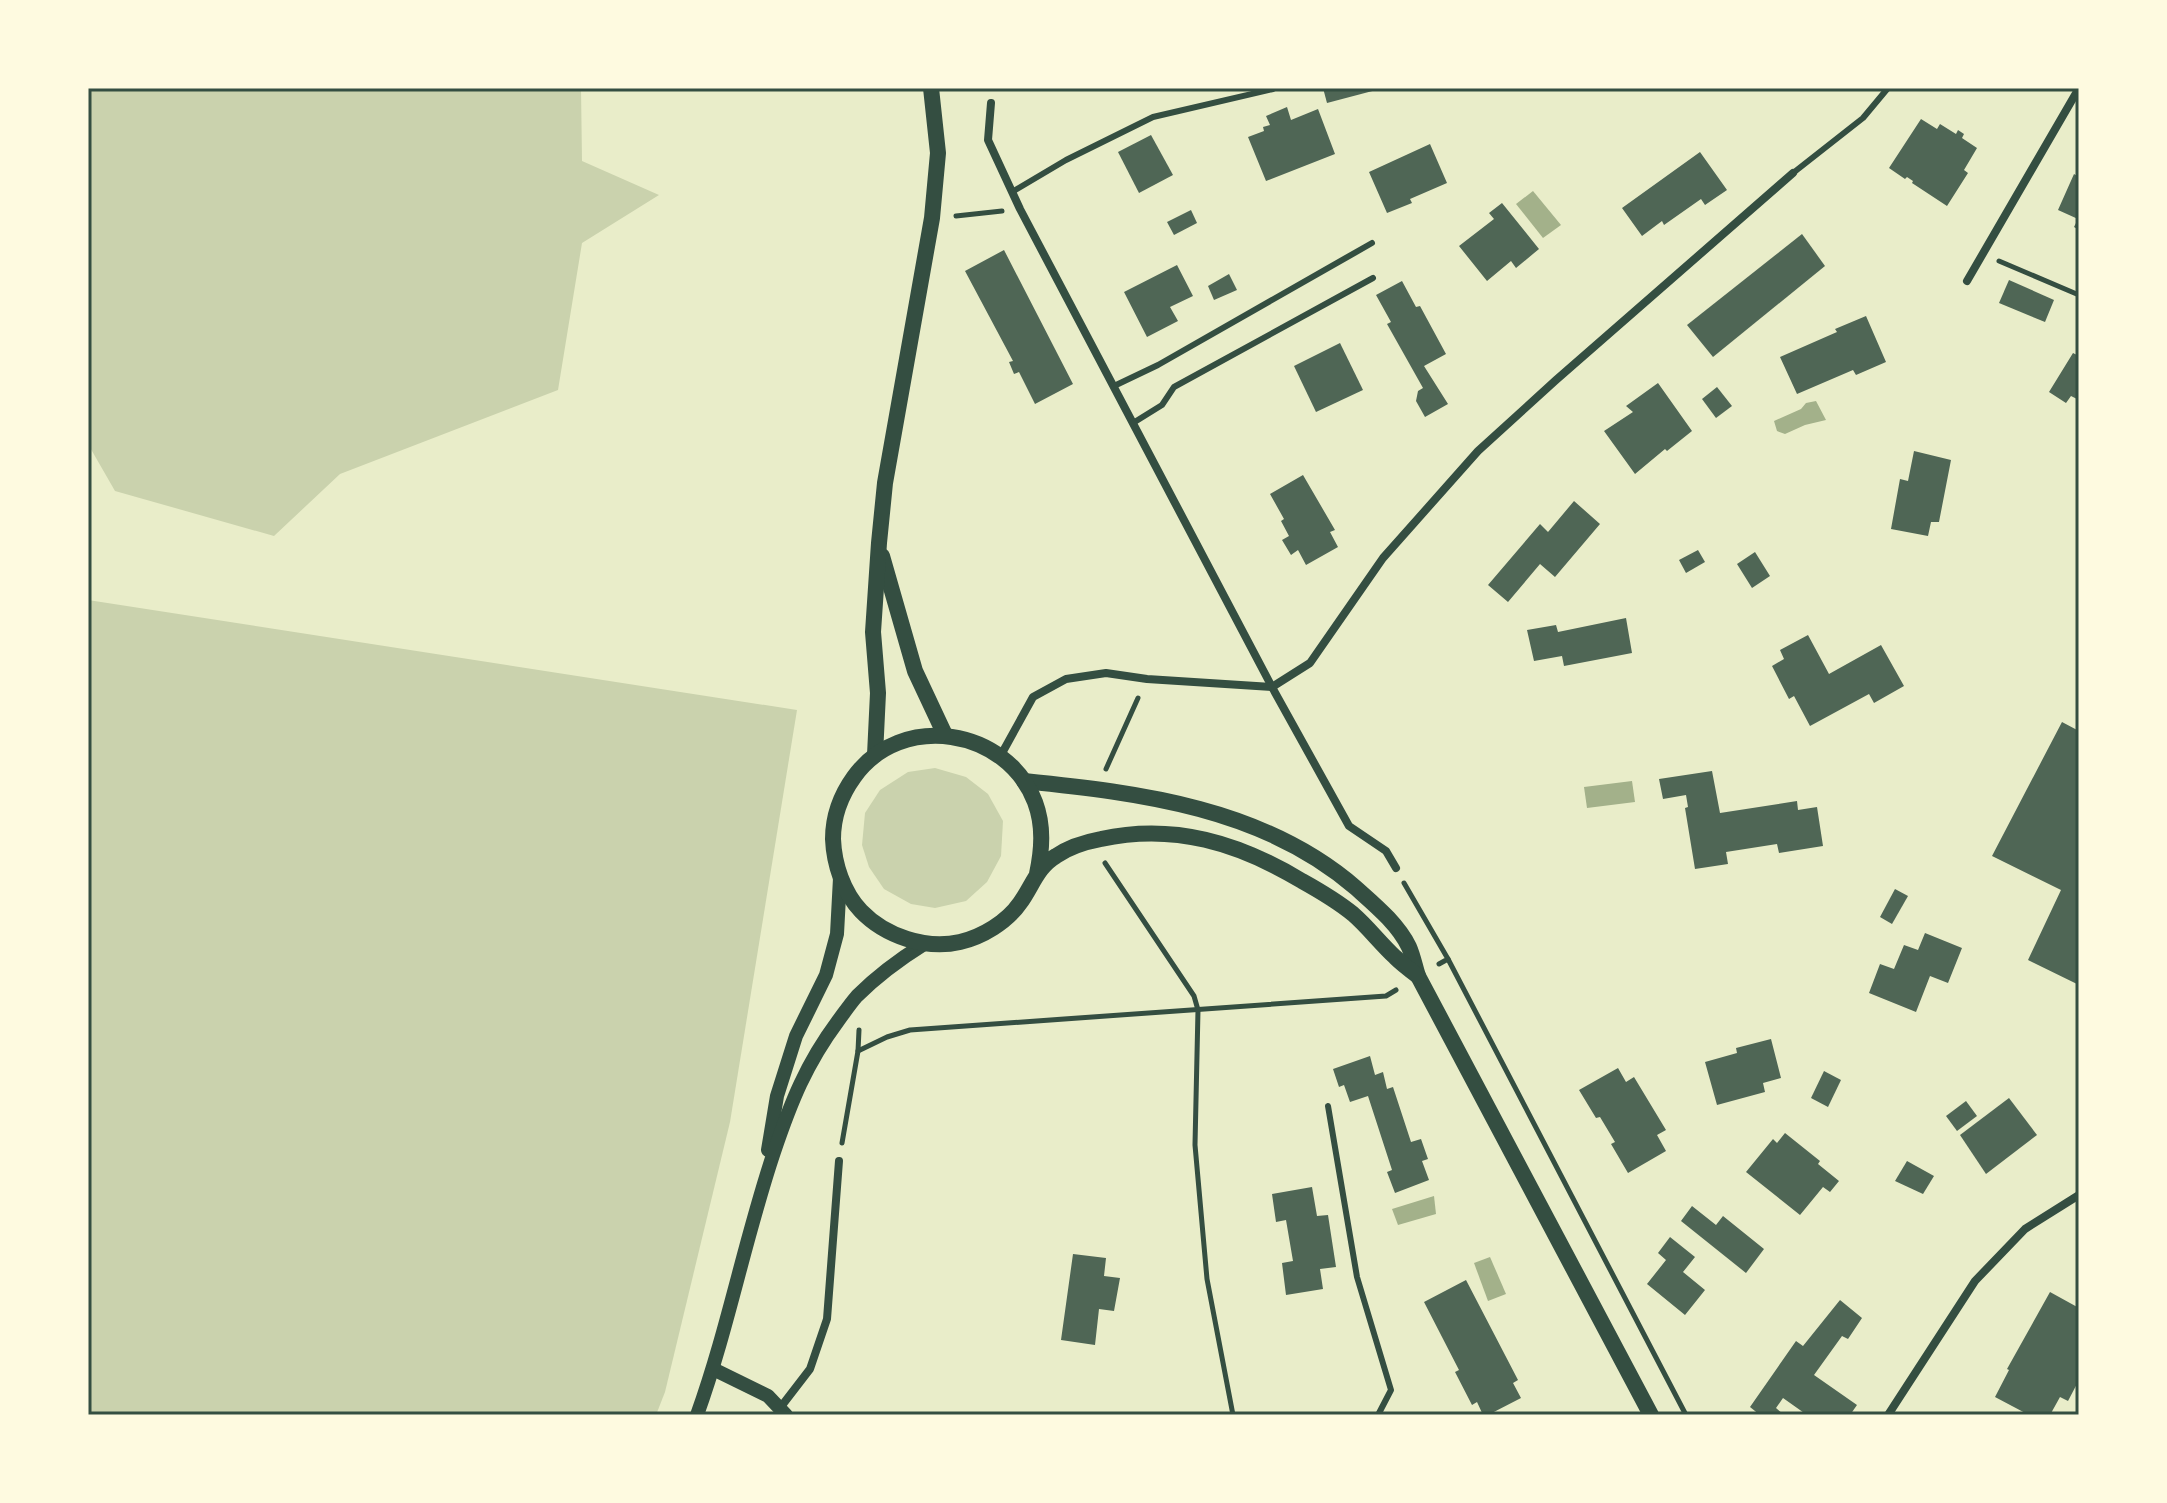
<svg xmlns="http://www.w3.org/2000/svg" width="2167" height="1503" viewBox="0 0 2167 1503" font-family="'Alegreya Sans',sans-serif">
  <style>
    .green { fill: #cad2ad }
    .water { fill: #a3b18a }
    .building { fill: #4f6655 }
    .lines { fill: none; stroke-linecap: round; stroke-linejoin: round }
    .path { stroke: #344e41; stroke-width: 5 }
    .service { stroke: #344e41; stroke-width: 6 }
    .minor { stroke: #344e41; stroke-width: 8 }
    .tertiary { stroke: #344e41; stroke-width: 14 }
    .secondary { stroke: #344e41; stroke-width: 16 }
    .neatline { fill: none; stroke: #344e41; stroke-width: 3 }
  </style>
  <rect width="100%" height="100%" fill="#e9edc9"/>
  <!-- green -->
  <g class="green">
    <path d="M88 88H581L582 161 659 195 582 243 558 390 340 474 274 536 115 491 88 444Z"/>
    <path d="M88 600 797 710 730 1122 665 1392 656 1415H88Z"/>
    <path d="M935 768 966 777 988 794 1003 821 1001 856 987 882 966 901 935 908 911 904 884 889 869 867 862 845 865 813 880 790 908 772Z"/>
  </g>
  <!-- water -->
  <g class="water">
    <path d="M1533 191 1561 225 1543 238 1516 204Z"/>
    <path d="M1816 401 1826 420 1805 425 1785 434 1777 431 1774 421 1801 409 1806 403Z"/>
    <path d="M1632 781 1635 802 1587 808 1584 787Z"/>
    <path d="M1434 1196 1436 1214 1398 1225 1392 1209Z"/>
    <path d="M1490 1257 1506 1294 1488 1301 1474 1263Z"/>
  </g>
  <!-- building -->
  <g class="building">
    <path d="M1323 88H1380V89L1327 103Z"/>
    <path d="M1287 107 1291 120 1318 109 1335 154 1266 181 1248 137 1264 131 1263 127 1270 125 1266 116Z"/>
    <path d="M1921 119 1937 129 1940 124 1956 134 1958 130 1964 134 1962 138 1977 148 1964 170 1968 173 1947 206 1912 183 1913 181 1907 177 1905 179 1889 168Z"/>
    <path d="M1151 135 1173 175 1139 193 1118 152Z"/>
    <path d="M1430 144 1447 183 1410 199 1412 203 1387 213 1369 172Z"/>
    <path d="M1700 152 1727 190 1705 205 1701 199 1664 225 1662 221 1642 236 1622 208Z"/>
    <path d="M2074 174 2079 177V230L2074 227 2078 219 2058 210Z"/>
    <path d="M1502 203 1539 249 1516 268 1511 261 1487 281 1459 246 1494 219 1489 213Z"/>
    <path d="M1191 210 1197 223 1174 235 1167 222Z"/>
    <path d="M1802 234 1825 266 1713 357 1687 325Z"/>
    <path d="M1004 250 1073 384 1035 404 1019 372 1014 374 1009 362 1013 361 965 271Z"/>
    <path d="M1177 265 1193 296 1170 307 1178 321 1147 337 1124 292Z"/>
    <path d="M1229 274 1237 290 1214 300 1208 286Z"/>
    <path d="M2009 280 2054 300 2045 322 1999 303Z"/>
    <path d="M1402 281 1416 307 1420 306 1446 354 1424 366 1448 404 1425 417 1416 401 1418 391 1423 388 1387 324 1391 322 1376 295Z"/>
    <path d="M1866 316 1886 362 1856 375 1853 370 1797 394 1780 357 1837 332 1835 329Z"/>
    <path d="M1340 343 1363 390 1316 412 1294 366Z"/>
    <path d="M2073 353 2079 356V400L2071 396 2066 403 2049 392Z"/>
    <path d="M1658 383 1692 431 1667 451 1665 449 1635 474 1604 431 1633 412 1626 406Z"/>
    <path d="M1717 387 1732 406 1716 418 1702 399Z"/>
    <path d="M1914 451 1951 460 1939 522H1931L1928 536 1891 529 1900 479 1908 481Z"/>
    <path d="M1303 475 1335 530 1330 532 1338 547 1306 565 1298 550 1291 555 1282 540 1289 536 1281 521 1284 519 1270 494Z"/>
    <path d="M1574 501 1600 524 1555 577 1540 564 1508 602 1488 585 1540 524 1548 532Z"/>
    <path d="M1698 550 1705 562 1686 573 1679 560Z"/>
    <path d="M1755 552 1770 576 1752 588 1737 564Z"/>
    <path d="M1626 618 1632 653 1564 666 1562 656 1534 661 1527 630 1556 625 1558 632Z"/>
    <path d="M1808 635 1829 674 1881 645 1904 686 1874 703 1869 694 1810 726 1794 696 1789 699 1772 666 1784 659 1780 650Z"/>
    <path d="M2062 722 2079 731V985L2028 960 2061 890 1992 856Z"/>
    <path d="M1712 771 1720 813 1797 801 1798 810 1817 807 1823 846 1779 853 1777 844 1726 852 1728 864 1695 869 1685 808 1688 807 1686 795 1663 799 1659 779Z"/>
    <path d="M1895 889 1908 896 1892 924 1880 917Z"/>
    <path d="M1925 933 1962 948 1948 983 1930 976 1916 1012 1869 993 1880 964 1894 969 1904 945 1918 950Z"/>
    <path d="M1771 1039 1781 1078 1763 1083 1765 1092 1717 1105 1705 1062 1737 1053 1736 1048Z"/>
    <path d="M1370 1056 1375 1075 1383 1072 1387 1089 1393 1087 1411 1142 1421 1139 1428 1159 1422 1161 1429 1180 1395 1193 1387 1172 1392 1170 1368 1096 1350 1102 1344 1085 1339 1087 1333 1069Z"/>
    <path d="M1618 1068 1626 1082 1634 1077 1666 1130 1657 1135 1666 1151 1628 1173 1611 1144 1615 1142 1600 1117 1596 1118 1579 1090Z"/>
    <path d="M1824 1071 1841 1080 1828 1107 1811 1098Z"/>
    <path d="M2009 1098 2037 1135 1986 1174 1960 1135Z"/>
    <path d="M1966 1101 1977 1116 1957 1131 1946 1116Z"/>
    <path d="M1785 1133 1820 1161 1818 1164 1839 1181 1830 1192 1823 1187 1800 1215 1746 1172 1773 1139 1777 1143Z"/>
    <path d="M1907 1161 1934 1176 1923 1194 1895 1181Z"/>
    <path d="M1312 1187 1317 1216 1328 1215 1336 1267 1320 1269 1323 1289 1286 1295 1282 1263 1293 1261 1286 1220 1276 1222 1272 1194Z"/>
    <path d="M1692 1206 1716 1225 1723 1216 1764 1249 1746 1273 1681 1221Z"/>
    <path d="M1670 1237 1695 1257 1683 1272 1705 1290 1685 1315 1647 1284 1666 1260 1658 1253Z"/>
    <path d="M1073 1254 1106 1258 1104 1276 1120 1278 1114 1311 1099 1309 1095 1345 1061 1340Z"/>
    <path d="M1466 1280 1518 1380 1513 1383 1521 1398 1488 1415H1483L1477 1402 1472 1405 1455 1372 1459 1370 1424 1302Z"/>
    <path d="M2050 1292 2079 1308V1380L2068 1401 2060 1397 2050 1415H2029L1995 1397 2009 1370 2007 1369Z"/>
    <path d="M1840 1300 1862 1318 1848 1339 1842 1336 1814 1375 1857 1405 1850 1415H1807L1783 1398 1776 1408 1784 1415H1760L1750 1407 1796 1341 1803 1346Z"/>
  </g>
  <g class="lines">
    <!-- path -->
    <g class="path">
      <path d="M956 216 1002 211"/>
      <path d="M1999 261 2079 295"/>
      <path d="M1106 769 1138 698"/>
      <path d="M1105 863 1194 996 1198 1010 1195 1145 1207 1279 1233 1415"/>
      <path d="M1404 883 1448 959 1439 964"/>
      <path d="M1448 959 1686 1415"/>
      <path d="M858 1051 887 1037 910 1030 1386 996 1396 990"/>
      <path d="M842 1143 858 1051 859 1030"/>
    </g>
    <!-- service -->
    <g class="service">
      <path d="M1793 173 1863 118 1888 88"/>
      <path d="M1012 192 1066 160 1153 117 1273 89"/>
      <path d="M1114 386 1158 365 1372 243"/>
      <path d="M1133 423 1162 405 1174 387 1373 278"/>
      <path d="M1328 1106 1357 1277 1391 1390 1378 1415"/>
    </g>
    <!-- minor -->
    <g class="minor">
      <path d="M991 103 988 140 1020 209 1272 687 1349 826 1386 851 1396 868"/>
      <path d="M1967 281 2079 88"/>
      <path d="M1001 755 1033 697 1066 679 1106 673 1147 679 1272 687 1310 663 1383 558 1478 451 1556 380 1793 173"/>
      <path d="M780 1408 810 1369 827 1319 839 1161"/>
      <path d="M1888 1415 1975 1281 2025 1229 2079 1195"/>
    </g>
    <!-- tertiary -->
    <g class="tertiary">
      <path d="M768 1150 777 1096 796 1036 826 975 837 934 840 878"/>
      <path d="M713 1369 768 1396 786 1415"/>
      <path d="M697 1415C728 1329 745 1238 774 1152 791 1102 806 1064 838 1021 844 1013 850 1004 857 996 877 976 900 959 924 944"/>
    </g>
    <!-- secondary -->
    <g class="secondary">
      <path d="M882 556 915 671 945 735"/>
      <path d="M875 755 878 693 873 632 879 543 885 483 932 218 938 153 931 88"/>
      <path d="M1024 781C1141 793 1264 808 1356 888 1375 905 1398 924 1409 947 1413 956 1415 967 1418 976L1651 1415"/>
      <path d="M1037 874C1042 850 1044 826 1035 802 1007 728 901 711 854 777 841 795 833 816 833 839 834 864 843 892 861 911 885 936 926 950 960 942 982 937 1007 922 1020 903 1032 887 1037 867 1056 856 1069 847 1085 842 1101 839 1174 823 1239 843 1302 881 1320 891 1337 901 1353 914 1368 927 1380 943 1395 957 1402 964 1410 970 1418 976"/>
    </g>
  </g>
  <!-- border -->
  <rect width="2167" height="1503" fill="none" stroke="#fefae0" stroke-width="180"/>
  <rect x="90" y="90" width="1987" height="1323" class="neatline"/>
</svg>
